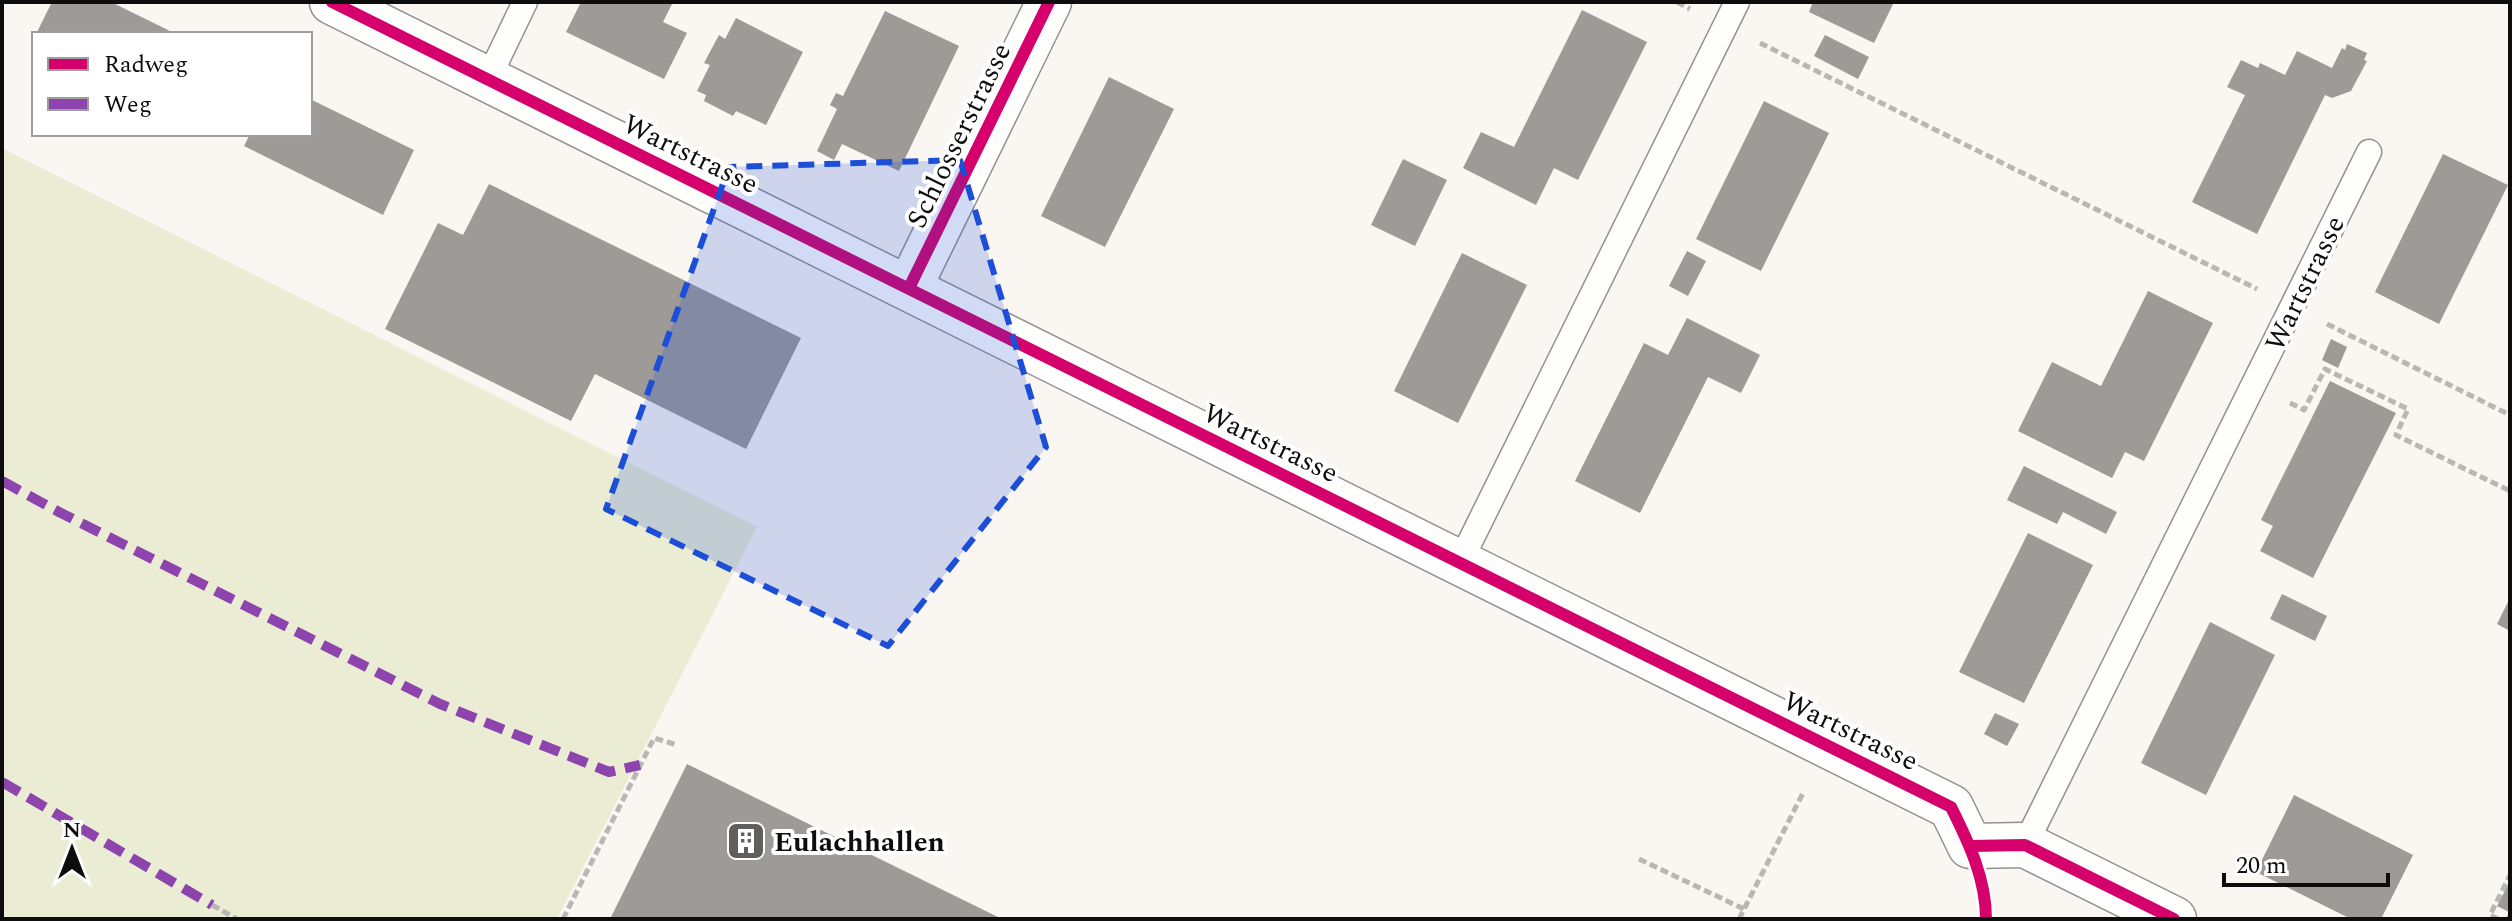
<svg xmlns="http://www.w3.org/2000/svg" width="2512" height="921" viewBox="0 0 2512 921" font-family="Spectral,serif">
  <style>
    .green { fill: #eaedd3 }
    .building { fill: #9d9a98 }
    .lines { fill: none; stroke-linecap: round; stroke-linejoin: round }
    .service-casing { stroke: #949290; stroke-width: 27 }
    .minor-casing { stroke: #949290; stroke-width: 47 }
    .path { stroke: #b8b7b6; stroke-width: 5; stroke-dasharray: 8 4; stroke-linecap: butt }
    .service { stroke: #fefefd; stroke-width: 24 }
    .minor { stroke: #fefefd; stroke-width: 44 }
    .quiet { stroke: #8e44ad; stroke-width: 10; stroke-dasharray: 20 10; stroke-linecap: butt }
    .cycleway-casing { stroke: #fff; stroke-width: 17 }
    .cycleway { stroke: #d6006c; stroke-width: 12 }
    .marked { fill: #1d4ed8; fill-opacity: 0.2; stroke: #1d4ed8; stroke-width: 6; stroke-dasharray: 16 10; stroke-linejoin: round }
    .labels { text-anchor: middle; stroke-width: 8; stroke-linejoin: round; paint-order: stroke }
    .street-label { font-size: 28px; fill: #0d0d0d; stroke: #fff }
    .poi-label { font-size: 28px; font-weight: bold; fill: #0d0d0d; stroke: #fff; text-anchor: start }
  </style>
  <rect width="100%" height="100%" fill="#faf6f2"/>
  <!-- green -->
  <path class="green" d="M2 148 757 527 557 919H2Z"/>
  <!-- building -->
  <g class="building">
    <path d="M52 2H111L176 34H36Z"/>
    <path d="M581 2H673L663 22 687 33 664 79 566 32Z"/>
    <path d="M1813 2H1894L1874 43 1809 12Z"/>
    <path d="M1582 10 1647 42 1578 180 1554 168 1536 205 1463 168 1481 132 1514 147Z"/>
    <path d="M885 11 959 46 899 171 842 144 834 160 817 151 837 109 830 105 836 93 843 96Z"/>
    <path d="M736 18 803 52 766 125 736 111 733 116 704 101 706 95 697 91 710 65 704 63 719 35 725 39Z"/>
    <path d="M1825 35 1869 57 1858 79 1814 56Z"/>
    <path d="M2347 44 2367 53 2364 60 2367 61 2351 91 2332 98 2325 95 2257 234 2192 202 2245 95 2227 87 2241 60 2258 68 2260 63 2285 75 2297 51 2332 68 2342 48 2345 50Z"/>
    <path d="M1109 77 1174 109 1105 247 1041 216Z"/>
    <path d="M310 99 414 150 383 215 244 146 250 134H310Z"/>
    <path d="M1764 101 1829 133 1761 271 1696 239Z"/>
    <path d="M2443 154 2508 185 2439 324 2375 292Z"/>
    <path d="M1403 159 1447 180 1415 246 1371 225Z"/>
    <path d="M489 184 801 338 746 449 595 374 571 421 385 329 438 223 463 235Z"/>
    <path d="M1687 251 1706 261 1688 296 1669 286Z"/>
    <path d="M1462 253 1527 285 1458 423 1394 391Z"/>
    <path d="M2148 291 2213 323 2144 461 2125 452 2112 478 2018 431 2052 362 2101 386Z"/>
    <path d="M1687 318 1760 355 1741 393 1708 377 1640 513 1575 481 1644 343 1668 355Z"/>
    <path d="M2331 339 2347 347 2338 368 2322 360Z"/>
    <path d="M2330 381 2396 413 2313 578 2260 551 2273 526 2261 520Z"/>
    <path d="M2024 466 2117 512 2106 534 2063 512 2057 524 2007 500Z"/>
    <path d="M2028 533 2093 565 2024 703 1959 672Z"/>
    <path d="M2282 594 2327 616 2315 641 2270 619Z"/>
    <path d="M2510 598V631L2497 624Z"/>
    <path d="M2210 622 2275 655 2206 795 2141 763Z"/>
    <path d="M1995 713 2019 724 2007 746 1984 734Z"/>
    <path d="M687 764 1002 919H610Z"/>
    <path d="M2294 795 2413 855 2381 919H2351L2256 872Z"/>
    <path d="M2510 881V919H2506L2509 912 2497 906Z"/>
  </g>
  <g class="lines">
    <!-- service casing -->
    <g class="service-casing">
      <g id="service">
        <path d="M488 79 525 2"/>
        <path d="M1460 562 1737 2"/>
        <path d="M2025 845 2369 152"/>
      </g>
    </g>
    <!-- minor casing -->
    <g class="minor-casing">
      <g id="minor">
        <path d="M332 2 1951 807 1970 846 2025 845 2174 919"/>
        <path d="M909 288 1049 2"/>
      </g>
    </g>
    <!-- path -->
    <g class="path">
      <path d="M1677 2 1690 9"/>
      <path d="M1760 43 2257 289"/>
      <path d="M2327 324 2510 415"/>
      <path d="M2290 403 2304 410 2325 369 2408 409 2396 435 2510 491"/>
      <path d="M1639 859 1744 909"/>
      <path d="M212 905 237 919"/>
      <path d="M563 919 654 738 677 745"/>
      <path d="M1739 919 1804 791"/>
      <path d="M2498 919 2490 915 2510 875"/>
    </g>
    <!-- service -->
    <use href="#service" class="service"/>
    <!-- minor -->
    <use href="#minor" class="minor"/>
    <!-- quiet -->
    <g class="quiet">
      <path d="M2 481 59 512 440 704 609 772 640 765"/>
      <path d="M2 782 212 905"/>
    </g>
    <!-- cycleway casing -->
    <g class="cycleway-casing">
      <g id="cycleway">
        <path d="M332 2 1951 807C1969 843 1986 879 1986 919"/>
        <path d="M909 288 1049 2"/>
        <path d="M1970 846 2025 845 2174 919"/>
      </g>
    </g>
    <!-- cycleway -->
    <use href="#cycleway" class="cycleway"/>
  </g>
  <!-- marked area -->
  <path class="marked" d="M960 160 1046 447 888 646 606 509 729 167Z"/>
  <!-- icons -->
  <defs>
    <g id="building-square" transform="scale(2)"><rect x="-9" y="-9" width="18" height="18" rx="4" fill="#605f5d" stroke="#fff"/><path d="M-4-6H4V6H1V3H-1V6H-4ZM-2.5-4.3h1.7v1.8h-1.7ZM.8-4.3h1.7v1.8H.8ZM-2.5-1h1.7V.8h-1.7ZM.8-1h1.7V.8H.8Z" fill="#fff"/></g>
  </defs>
  <g fill-rule="evenodd">
    <use href="#building-square" x="746" y="841"/>
  </g>
  <g class="labels">
    <!-- street labels -->
    <g class="street-label">
      <text transform="translate(958 135) rotate(-64)" y="10">Schlosserstrasse</text>
      <text transform="translate(691 153) rotate(26)" y="10">Wartstrasse</text>
      <text transform="translate(2304 283) rotate(-64)" y="10">Wartstrasse</text>
      <text transform="translate(1271 442) rotate(26)" y="10">Wartstrasse</text>
      <text transform="translate(1851 730) rotate(26)" y="10">Wartstrasse</text>
    </g>
    <!-- poi labels -->
    <g class="poi-label">
      <text x="774" y="851">Eulachhallen</text>
    </g>
  </g>
  <!-- border -->
  <rect width="2512" height="921" fill="none" stroke="#0d0d0d" stroke-width="8"/>
  <!-- legend -->
  <rect x="32" y="32" width="280" height="104" fill="#ffffff" stroke="#9e9e9e" stroke-width="2"/>
  <rect x="48" y="58" width="40" height="12" fill="#d6006c" stroke="#9e9e9e" stroke-width="2"/>
  <text x="104" y="72" font-size="24" fill="#0d0d0d">Radweg</text>
  <rect x="48" y="98" width="40" height="12" fill="#8e44ad" stroke="#9e9e9e" stroke-width="2"/>
  <text x="104" y="112" font-size="24" fill="#0d0d0d">Weg</text>
  <!-- north arrow -->
  <g transform="translate(72 849)" stroke="#ffffff" stroke-width="6" paint-order="stroke">
  <path d="M0-6L14 30L0 20L-14 30Z" fill="#0d0d0d"/>
  <text y="-12" font-size="22" font-weight="bold" text-anchor="middle" fill="#0d0d0d">N</text>
  </g>
  <!-- scale -->
  <path d="M2224 873v12h164v-12" fill="none" stroke="#0d0d0d" stroke-width="4"/>
  <text x="2236" y="873" font-size="24" fill="#0d0d0d" stroke="#ffffff" stroke-width="6" paint-order="stroke">20 m</text>
</svg>
